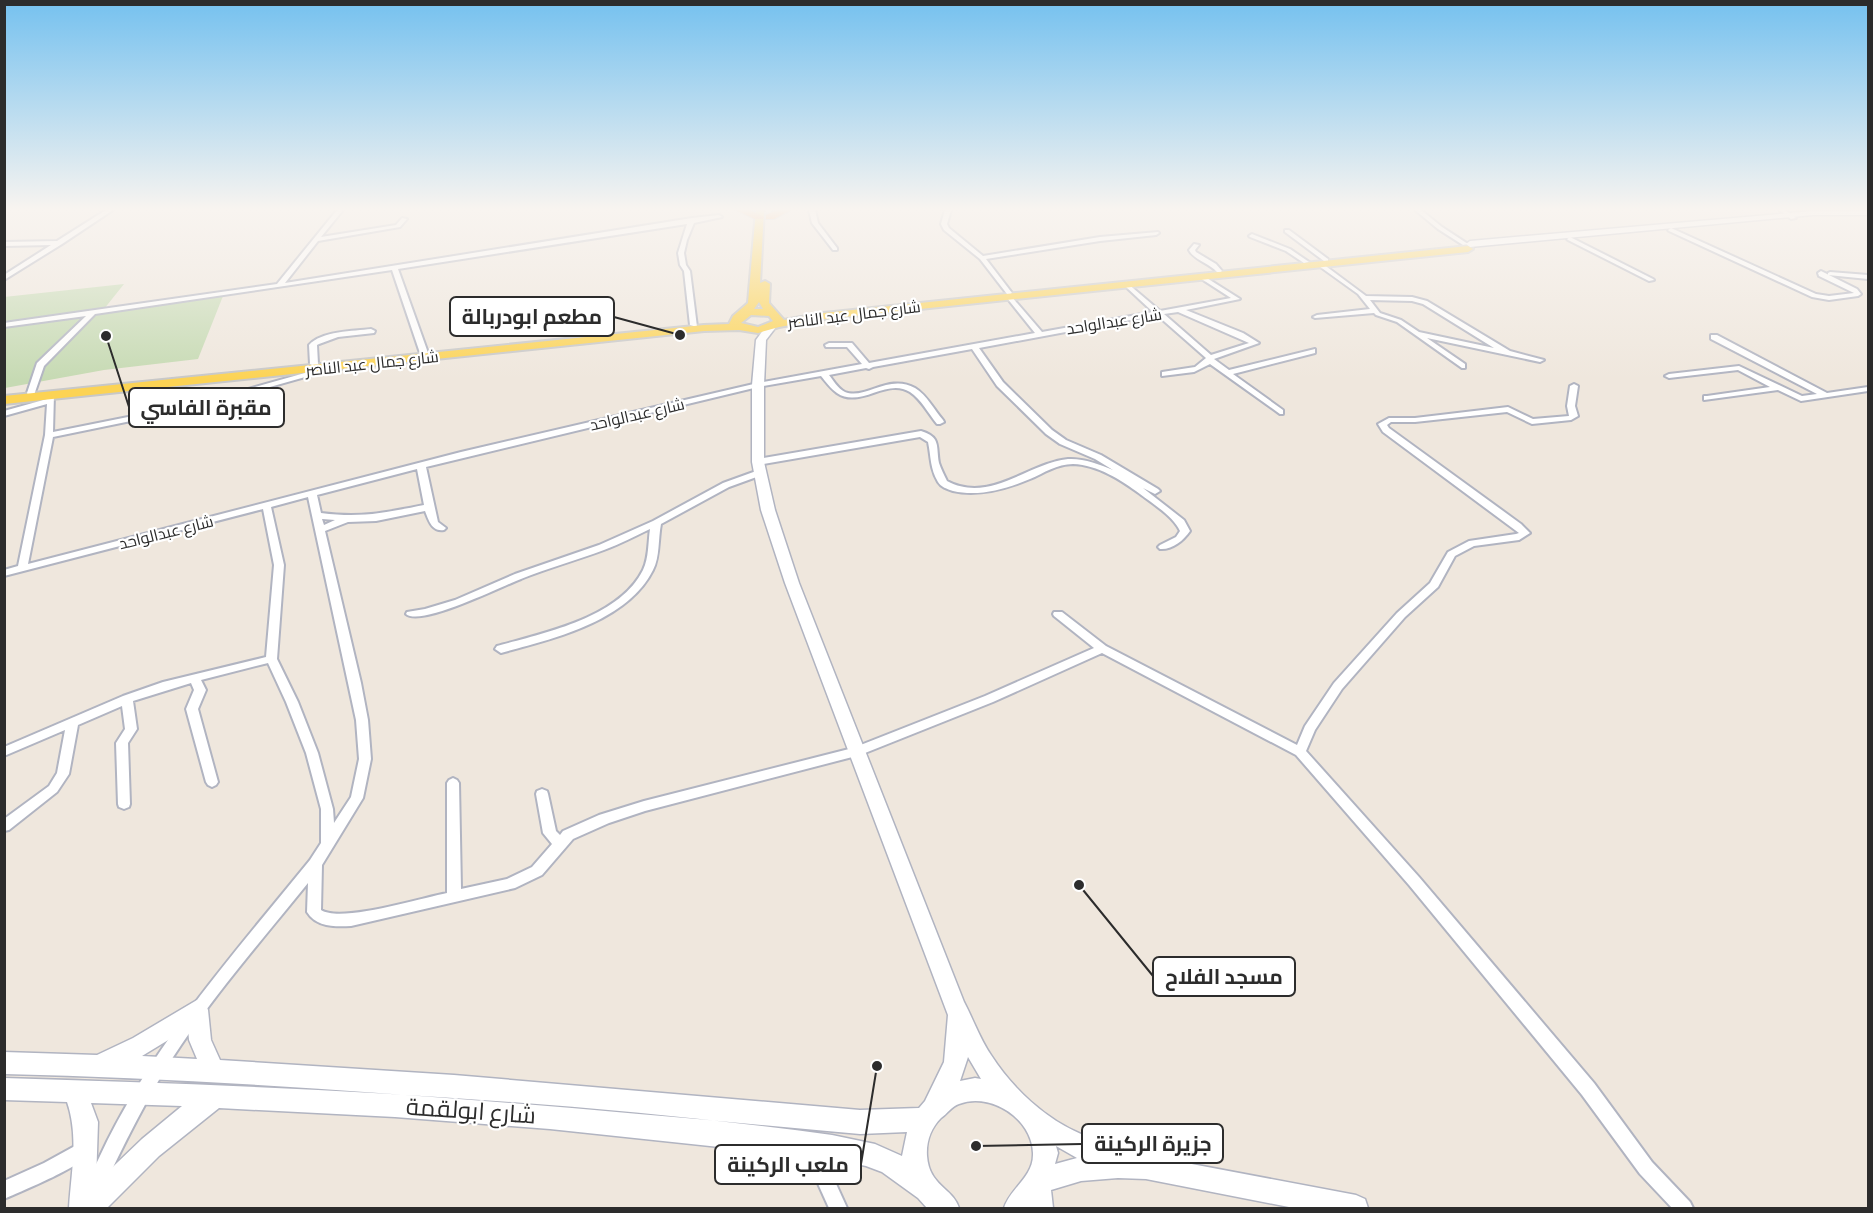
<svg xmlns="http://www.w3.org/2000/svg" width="1873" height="1213" viewBox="0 0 1873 1213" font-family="Manrope,Cairo,sans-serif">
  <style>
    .cemetery { fill: #c6dab3 }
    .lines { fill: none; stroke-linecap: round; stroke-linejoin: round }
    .street-casing { stroke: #b1b4c1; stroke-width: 4 }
    .secondary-casing { stroke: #b1b4c1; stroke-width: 3 }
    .primary-casing { stroke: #c8c8c8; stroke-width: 4 }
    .highway-casing { stroke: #c8c8c8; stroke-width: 2 }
    .street { fill: #fff; fill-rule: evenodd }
    .secondary { fill: #fff; fill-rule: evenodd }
    .primary { fill: #fcd354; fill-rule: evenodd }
    .highway { fill: #ff9e58; fill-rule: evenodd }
    .labels { text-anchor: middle; stroke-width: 4.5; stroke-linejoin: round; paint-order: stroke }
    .far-street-label { font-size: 16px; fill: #2c2c2c; stroke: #fff }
    .near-street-label { font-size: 24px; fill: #2c2c2c; stroke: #fff }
    .leader { fill: none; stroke: #2c2c2c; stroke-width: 2 }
    .callout-dot { fill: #2c2c2c; stroke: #fff; stroke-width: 2 }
    .callout { fill: #fff; stroke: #2c2c2c; stroke-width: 2 }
    .callout-label { font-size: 21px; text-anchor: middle; font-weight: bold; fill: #2c2c2c }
  </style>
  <rect width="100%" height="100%" fill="#efe7dd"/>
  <!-- cemetery -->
  <path class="cemetery" d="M124 284 100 314 223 296 198 359 104 370 5 388 4 297Z"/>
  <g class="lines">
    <!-- street casing -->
    <g class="street-casing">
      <g id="street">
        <path d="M106 210H113L62 244 4 280V275L51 245 4 246V242L57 241Z"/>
        <path d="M337 210H343L321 237 396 225 402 218 407 219 400 227 318 241 285 283 692 218 719 215 722 217 694 223 687 240 684 253 686 265 690 271 697 327 690 325 684 271 680 265 678 253 687 224 398 269 428 353 427 355 420 353 392 270 95 314 44 366 34 395H28L27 393 37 363 86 316 4 327V323L277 284Z"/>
        <path d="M809 210H815L818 223 837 248V250H833L812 223Z"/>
        <path d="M945 210H951L947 224 949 228 983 256 1100 237 1158 232 1159 233 1156 235 1100 241 986 259 1012 293 1009 295 1011 296 1042 332 1153 312 1125 286 1124 285 1127 283 1160 311 1231 298 1200 278V276L1202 275 1240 299 1186 310 1243 333 1259 343 1214 359 1229 370 1315 349V353L1233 374 1283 410V414H1280L1210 364 1194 372 1162 376V372L1195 367 1206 358 1157 315 979 348 1003 382 1052 430 1066 440 1101 455 1158 489 1160 491 1155 494 1143 488 1184 520 1190 531C1183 541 1172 550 1160 549L1158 547 1160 545 1176 537 1180 531C1173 516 1153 504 1140 494 1121 480 1098 465 1073 464 1057 464 1044 473 1030 479 1006 489 979 497 953 491 947 489 941 487 938 482 930 469 931 456 928 442L920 437 758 465 754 462 758 459 921 431C941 437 936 446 939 463 941 469 944 475 947 481 990 504 1028 463 1068 459 1083 458 1099 464 1113 470L1095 459 1060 444 1046 434 997 386 972 349 873 367 869 369 866 368 829 375C833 380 838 389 845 392 865 400 889 373 915 388 927 395 934 410 943 420L944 422 940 424H937C928 413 921 399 910 392 887 377 860 409 837 393 831 389 826 382 821 376L758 387 426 467 438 522 446 528 444 530C432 532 429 521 425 511L376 521 348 522 325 531 361 683 368 720 371 759 363 798 322 865 321 910C341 923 421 898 447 893V783L449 780 453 778 457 780 459 783 461 889 507 879 532 867 552 844 543 833 536 794 537 791 542 789 547 791 548 794 556 831 560 835 563 831 599 815 644 801 853 748 985 696 1094 648 1054 616 1053 614 1054 612H1062L1106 646 1297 745 1305 726 1334 683 1397 613 1430 583 1448 552 1469 541 1516 534 1519 533 1383 432 1378 424 1389 418H1415L1508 407 1533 419 1569 416 1567 406 1570 386 1574 384 1578 386 1575 406 1578 416 1571 420 1532 424 1507 412 1415 422H1391L1387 425 1389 428 1521 524 1530 533 1519 540 1474 546 1455 556 1438 587 1405 617 1342 689 1315 730 1306 751 1419 877 1594 1083 1652 1162 1690 1202 1693 1208H1672L1640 1174 1582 1095 1409 885 1296 755 1102 653 993 702 860 755 645 811 609 823 573 839 542 875 515 888 351 926C335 927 316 927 307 912L308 883C258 945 204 1006 163 1073 137 1117 115 1162 94 1208H76C82 1192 91 1175 99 1158 151 1046 232 956 310 860L321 843V809L306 753 286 702 268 663 201 680 206 690 198 709 218 782 216 785 212 787 208 785 206 782 186 709 194 690 191 683 133 701 137 729 128 743 130 804 129 807 124 809 119 807 118 804 116 743 125 729 122 706 78 725 69 774 57 792 9 830 4 831V819L49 786 57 773 65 730 4 756V747L123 696 163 682 266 657 274 565 263 509 4 576V570L18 566 45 435 47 404 4 416V411L47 399 48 394H54L53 432 198 403 337 364 344 366 199 407 53 437 28 564 461 452 758 383 862 364 847 347H826L825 345 829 343H852L869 363 1035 333 1007 298 1006 297 1009 295 1007 294 980 259 944 230 941 224ZM1178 312 1249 343 1211 355 1164 314ZM417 469 424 505C384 513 361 518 321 513L317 495ZM308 497 356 720 359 759 351 797 334 823 333 809 318 753 298 702 277 659 284 565 271 507ZM322 519 335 520 324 525Z"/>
        <path d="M1415 210H1421L1442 227 1468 244 1463 245 1438 229Z"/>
        <path d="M1779 210H1785L1796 218 1791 219Z"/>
        <path d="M1671 228 1816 294 1829 296 1854 293 1819 276 1818 273 1821 271 1857 289 1861 294 1858 296 1829 300 1812 297 1669 231 1668 230Z"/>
        <path d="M1285 230H1289L1328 259V261H1324L1285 232Z"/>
        <path d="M1252 234 1290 249 1309 262 1304 263 1286 251 1250 237 1249 236Z"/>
        <path d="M1570 237 1653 279 1654 280 1649 281 1568 240 1567 239Z"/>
        <path d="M1194 244 1199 245 1195 250 1196 252 1216 264 1222 271 1221 272H1217C1209 263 1194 260 1189 250Z"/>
        <path d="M1319 264H1323L1366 296 1412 297 1427 301 1510 351 1544 360 1540 362 1427 338 1465 364V368H1462L1397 322 1376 315 1374 313 1315 318 1313 317 1317 315 1370 309 1358 294 1319 266ZM1370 300 1412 301 1423 304 1494 348 1419 332 1401 320 1380 313Z"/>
        <path d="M1830 272 1868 275V279L1828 275V273Z"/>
        <path d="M371 329 375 331 374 333 338 337 319 344 317 345 318 364 314 366 310 364 309 345C321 331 354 331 371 329Z"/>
        <path d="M1711 335H1717L1827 393 1868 387V391L1801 401 1778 390 1704 400V396H1707L1770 387 1738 370 1669 378 1665 376 1669 374 1739 366 1802 396 1817 394 1711 339Z"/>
        <path d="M759 470 763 473 762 475 729 487 661 524C658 539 660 557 653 570 627 622 552 639 501 653L495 649 497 646C544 633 619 618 643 570 649 558 648 542 650 529 635 536 620 544 604 550 577 560 548 568 521 579 502 586 421 627 406 614L407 612 425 609 455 600 515 574 599 545 653 521 723 483Z"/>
        <path d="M810 1138 816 1140 847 1208H829L801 1146 804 1140Z"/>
        <path d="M84 1141 90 1144 93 1150C86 1165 22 1191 4 1199V1181L44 1163Z"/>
      </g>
    </g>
    <!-- secondary casing -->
    <g class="secondary-casing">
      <g id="secondary">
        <path d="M1813 211H1868V215H1813L1470 247 1466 244 1470 241Z"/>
        <path d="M771 324 776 327 766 340 764 385V462L775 510 799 583 964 1002C973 1019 980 1039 991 1055 1013 1089 1045 1119 1083 1135 1099 1142 1126 1142 1139 1154L1356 1195 1365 1199 1368 1208H1294L1146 1179 1118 1178 1081 1181 1051 1190 1053 1208H1004C1010 1188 1034 1177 1033 1153 1032 1118 990 1092 959 1104 952 1106 947 1114 941 1118 931 1128 926 1142 927 1156 929 1186 953 1188 959 1208H927L918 1198 882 1172 866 1166 832 1159 550 1129 395 1117 219 1108 159 1156 107 1208H69C71 1173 79 1137 67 1102L4 1100V1078C280 1086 557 1098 832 1135L875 1144 902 1156 907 1132 860 1134C575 1108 290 1081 4 1074V1052L97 1055 133 1038 197 1000 205 1003 208 1010 211 1040 220 1060 454 1075 860 1110 919 1108 925 1101 944 1062 948 1015 785 583 761 510 752 462V385L756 340 767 325ZM188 1028 189 1040 197 1059 142 1056ZM968 1057 981 1079 975 1078 960 1081ZM91 1103 182 1106 142 1139 96 1183 98 1122ZM1056 1146 1077 1158 1055 1164 1058 1153Z"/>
      </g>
    </g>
    <!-- primary casing -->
    <g class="primary-casing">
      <path id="primary" d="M756 210H764L760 283 765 281 770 284 769 303 784 320 824 313 1468 246 1473 249 1468 252 824 319 779 327 758 333 739 330 704 331 4 404V396L704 325 729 324 733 316 748 303ZM759 302 763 309H754ZM751 315 769 316 773 321 758 327 741 323Z"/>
    </g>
    <!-- highway casing -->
    <g class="highway-casing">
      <g id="highway">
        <path d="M736 210H750L764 217 763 219H755Z"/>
        <path d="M777 210H791L774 219H766V215Z"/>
      </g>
    </g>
    <!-- street -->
    <use href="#street" class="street"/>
    <!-- secondary -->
    <use href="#secondary" class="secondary"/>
    <!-- primary -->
    <use href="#primary" class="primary"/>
    <!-- highway -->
    <use href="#highway" class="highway"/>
  </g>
  <!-- sky -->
  <linearGradient id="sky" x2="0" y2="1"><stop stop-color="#75c1ef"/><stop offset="0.55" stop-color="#f8f4f0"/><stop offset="1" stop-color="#f8f4f0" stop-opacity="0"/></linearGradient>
  <rect width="1873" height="380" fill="url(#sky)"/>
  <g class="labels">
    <!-- far-street labels -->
    <g class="far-street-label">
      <text transform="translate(854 314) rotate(-7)" y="6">شارع جمال عبد الناصر</text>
      <text transform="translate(1114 321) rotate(-9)" y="6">شارع عبدالواحد</text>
      <text transform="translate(372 363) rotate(-6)" y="6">شارع جمال عبد الناصر</text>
      <text transform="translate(637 414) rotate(-13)" y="6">شارع عبدالواحد</text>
      <text transform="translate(166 532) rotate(-14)" y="6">شارع عبدالواحد</text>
    </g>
    <!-- near-street labels -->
    <g class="near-street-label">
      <text transform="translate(471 1111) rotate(4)" y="8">شارع ابولقمة</text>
    </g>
  </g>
  <!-- callouts -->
  <path class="leader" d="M680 335L614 317M106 336L129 407M1079 885L1153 976M976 1146L1082 1144M877 1066L861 1164"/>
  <g class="callout-dot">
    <circle cx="680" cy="335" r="6"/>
    <circle cx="106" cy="336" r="6"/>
    <circle cx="1079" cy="885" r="6"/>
    <circle cx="976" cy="1146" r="6"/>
    <circle cx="877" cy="1066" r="6"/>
  </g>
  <g class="callout">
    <rect x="450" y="297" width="164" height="39" rx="6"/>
    <rect x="129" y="388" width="155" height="39" rx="6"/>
    <rect x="1153" y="957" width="142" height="39" rx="6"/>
    <rect x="1082" y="1124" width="141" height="39" rx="6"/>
    <rect x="715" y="1145" width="146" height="39" rx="6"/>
  </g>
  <g class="callout-label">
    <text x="532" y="324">مطعم ابودربالة</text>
    <text x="206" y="415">مقبرة الفاسي</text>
    <text x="1224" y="984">مسجد الفلاح</text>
    <text x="1153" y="1151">جزيرة الركينة</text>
    <text x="788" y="1172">ملعب الركينة</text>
  </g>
  <!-- border -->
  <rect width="1873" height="1213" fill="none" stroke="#2c2c2c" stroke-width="12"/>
</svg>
